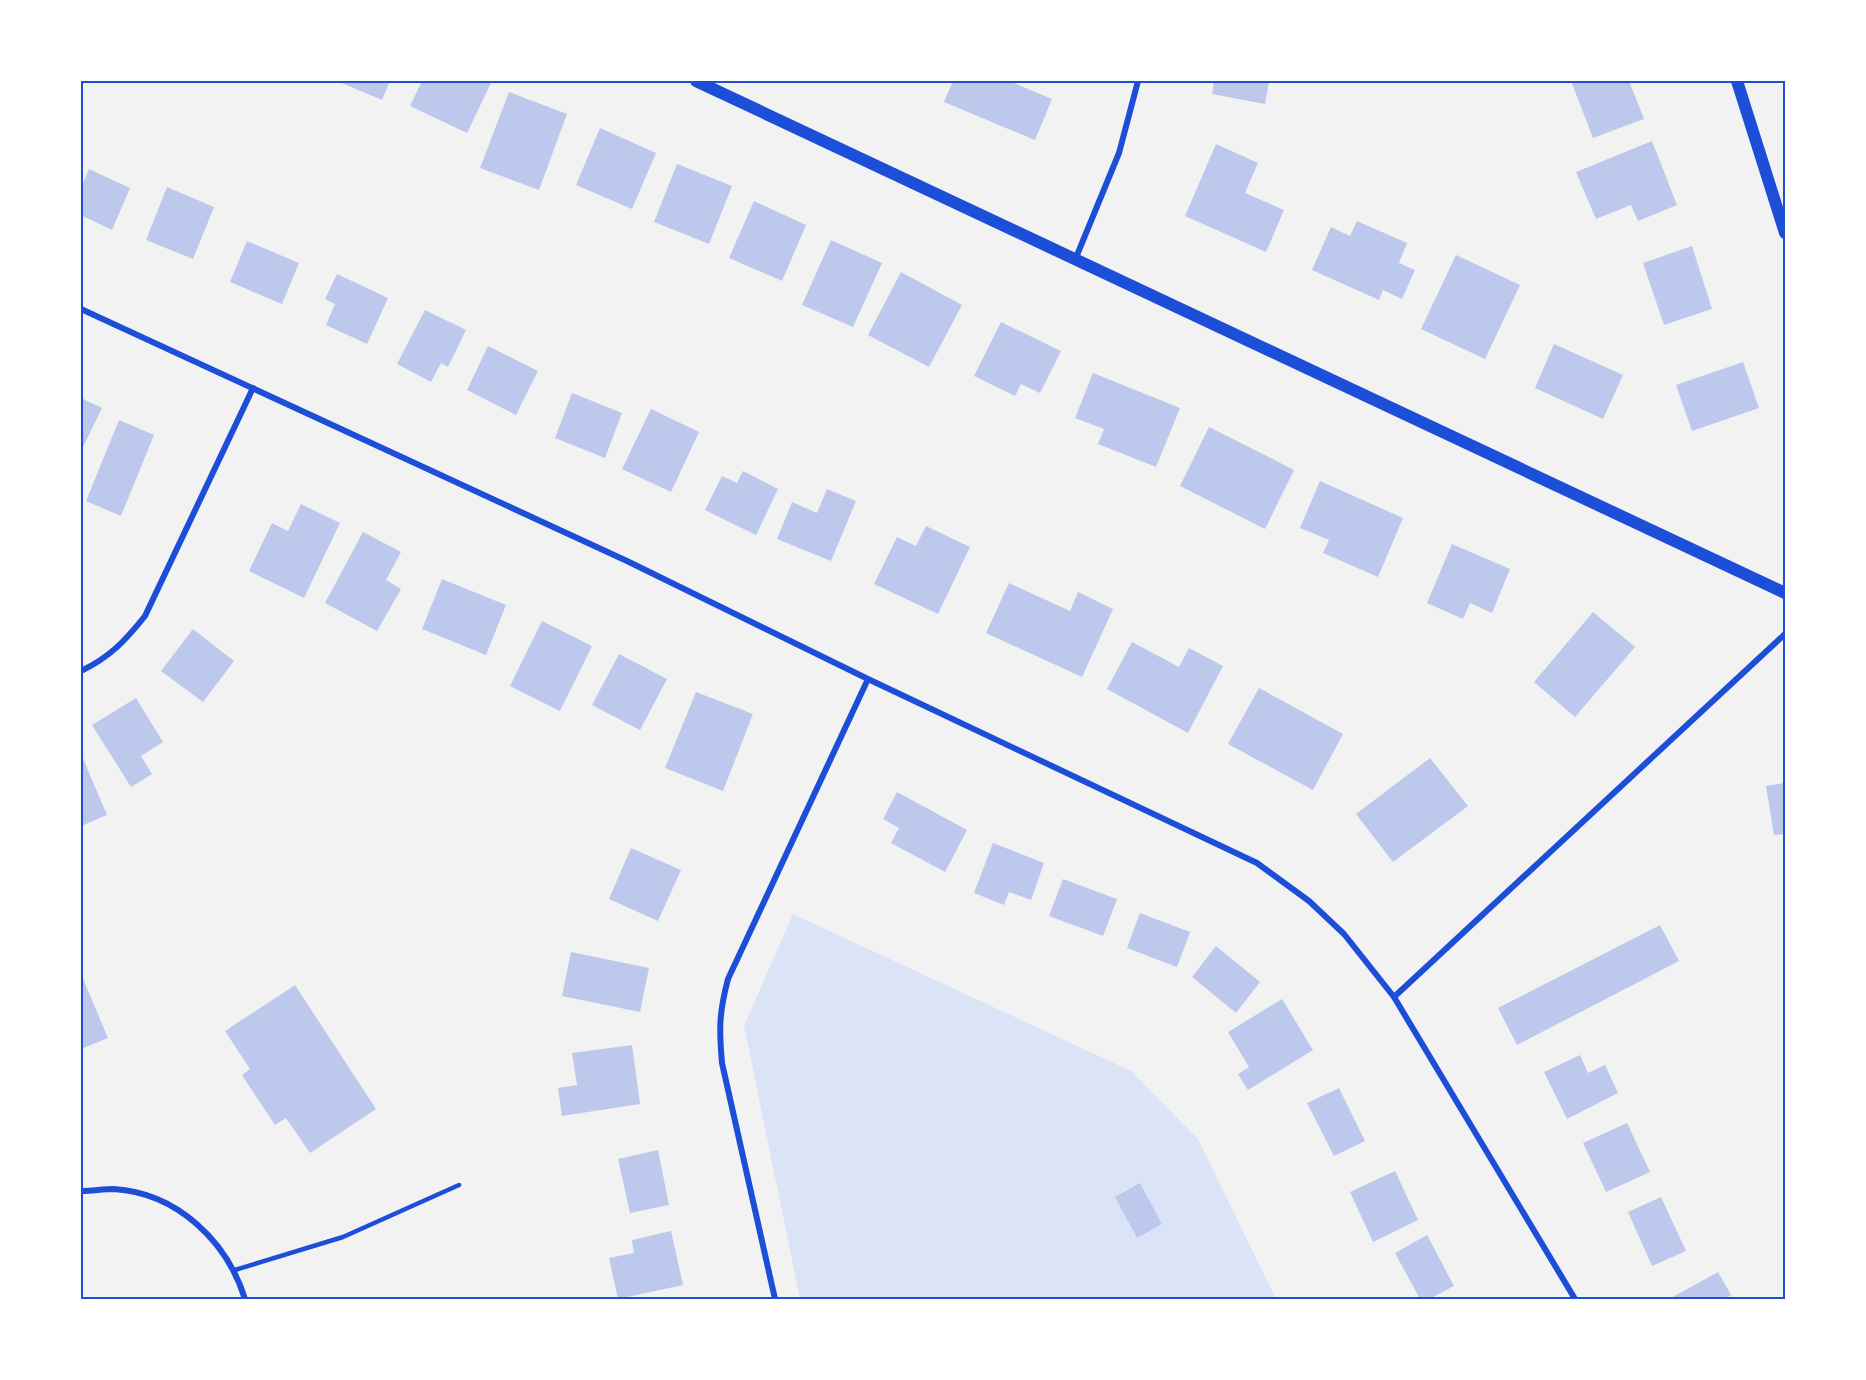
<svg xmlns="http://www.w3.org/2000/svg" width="1866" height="1380" viewBox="0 0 1866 1380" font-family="'Exo 2',sans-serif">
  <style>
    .green { fill: #dbe4f7 }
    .building { fill: #bdc9ec }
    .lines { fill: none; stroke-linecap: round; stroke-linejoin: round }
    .service { stroke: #1d4ed8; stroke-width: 4.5 }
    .minor { stroke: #1d4ed8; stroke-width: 6 }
    .secondary { stroke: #1d4ed8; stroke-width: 12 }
    .neatline { fill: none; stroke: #1d4ed8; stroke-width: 2 }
  </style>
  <rect width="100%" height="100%" fill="#f2f2f2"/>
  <!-- green -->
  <path class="green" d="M793 914 1131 1071 1198 1139 1276 1299H800L744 1026Z"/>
  <!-- building -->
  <g class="building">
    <path d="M337 81H390L382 100Z"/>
    <path d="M422 81H492L467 133 410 106Z"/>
    <path d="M953 81H1009L1052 99 1035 140 944 102Z"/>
    <path d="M1214 81H1269L1265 104 1212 94Z"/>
    <path d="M1571 81H1629L1644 119 1593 138Z"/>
    <path d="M509 92 567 114 539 190 480 168Z"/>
    <path d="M600 128 656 153 632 209 576 185Z"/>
    <path d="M1652 141 1677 205 1638 221 1631 205 1596 219 1576 172Z"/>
    <path d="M1216 144 1258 163 1245 193 1284 210 1266 252 1185 216Z"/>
    <path d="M677 164 732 186 709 244 654 222Z"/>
    <path d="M89 169 130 188 112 230 81 215V188Z"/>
    <path d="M167 187 214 207 193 259 146 240Z"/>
    <path d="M754 201 806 225 782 281 729 258Z"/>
    <path d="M1357 221 1407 243 1399 263 1415 270 1402 299 1383 290 1379 300 1312 270 1331 227 1350 236Z"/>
    <path d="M831 240 882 263 853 327 802 305Z"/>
    <path d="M247 241 299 263 282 304 230 282Z"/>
    <path d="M1692 246 1712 309 1664 325 1643 263Z"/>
    <path d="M1456 255 1520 285 1485 359 1421 329Z"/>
    <path d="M901 272 962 305 929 367 868 335Z"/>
    <path d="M337 274 388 298 367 344 326 325 335 304 325 299Z"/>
    <path d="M425 310 466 330 448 367 441 363 431 382 397 364Z"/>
    <path d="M1001 322 1061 351 1040 393 1021 384 1015 396 974 376Z"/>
    <path d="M1554 344 1623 375 1603 419 1535 388Z"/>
    <path d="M488 346 538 371 516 415 467 390Z"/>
    <path d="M1743 362 1759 408 1692 431 1676 385Z"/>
    <path d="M1093 373 1180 408 1156 467 1098 444 1104 429 1075 418Z"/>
    <path d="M572 393 622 413 605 458 555 438Z"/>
    <path d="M81 398 102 408 83 447 81 446Z"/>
    <path d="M651 409 699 432 671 492 622 469Z"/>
    <path d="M119 420 154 435 121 516 86 501Z"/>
    <path d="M1209 427 1294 470 1265 529 1180 486Z"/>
    <path d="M743 471 778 489 756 535 705 510 722 476 737 483Z"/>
    <path d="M1320 481 1403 518 1378 577 1323 553 1329 540 1300 528Z"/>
    <path d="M827 489 856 501 831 561 777 539 792 502 817 513Z"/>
    <path d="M301 504 340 523 304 598 249 571 272 523 288 531Z"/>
    <path d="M926 526 970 547 938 614 874 584 897 537 916 546Z"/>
    <path d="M363 532 401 552 386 580 401 589 377 631 325 603Z"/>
    <path d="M1452 544 1510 569 1492 613 1470 603 1463 619 1427 603Z"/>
    <path d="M442 579 506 605 486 655 422 629Z"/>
    <path d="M1009 583 1070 611 1078 592 1113 609 1082 677 986 633Z"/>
    <path d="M1593 612 1635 647 1575 717 1534 682Z"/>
    <path d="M542 621 592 646 560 711 510 686Z"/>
    <path d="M193 629 234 661 203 702 161 671Z"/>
    <path d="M1132 642 1179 667 1189 648 1223 666 1188 733 1107 689Z"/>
    <path d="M619 654 667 679 640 730 592 705Z"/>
    <path d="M1259 688 1343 734 1313 790 1228 744Z"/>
    <path d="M696 692 753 714 723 791 665 768Z"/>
    <path d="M136 698 163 742 141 756 152 774 131 787 92 725Z"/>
    <path d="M81 754 107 815 81 826Z"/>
    <path d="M1430 758 1468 806 1393 862 1356 814Z"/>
    <path d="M1785 783V834L1774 835 1766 786Z"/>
    <path d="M897 792 967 830 945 872 891 843 899 828 883 819Z"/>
    <path d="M993 843 1044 863 1031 900 1009 892 1004 905 974 893Z"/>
    <path d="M631 848 681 870 658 921 609 899Z"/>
    <path d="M1063 879 1117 899 1103 936 1049 916Z"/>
    <path d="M1140 913 1190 932 1177 967 1127 948Z"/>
    <path d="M1660 925 1679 961 1517 1045 1498 1008Z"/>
    <path d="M1216 946 1260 982 1236 1013 1192 977Z"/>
    <path d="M571 952 649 968 640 1012 562 996Z"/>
    <path d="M81 974 108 1038 81 1049Z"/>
    <path d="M295 985 376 1109 310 1153 286 1118 275 1125 242 1075 250 1069 225 1031Z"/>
    <path d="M1282 999 1313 1050 1248 1090 1238 1074 1249 1067 1228 1032Z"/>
    <path d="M632 1045 640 1104 562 1116 558 1088 577 1085 572 1053Z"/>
    <path d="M1580 1055 1588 1073 1605 1065 1618 1093 1567 1119 1544 1072Z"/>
    <path d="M1339 1088 1365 1141 1334 1156 1307 1103Z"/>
    <path d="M1627 1123 1650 1172 1606 1192 1583 1143Z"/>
    <path d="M658 1150 669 1205 630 1213 618 1159Z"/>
    <path d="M1395 1171 1418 1220 1373 1242 1350 1192Z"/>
    <path d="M1140 1183 1162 1224 1137 1238 1115 1197Z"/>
    <path d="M1661 1197 1686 1251 1652 1266 1628 1212Z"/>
    <path d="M671 1231 683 1285 618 1299 609 1258 634 1253 632 1240Z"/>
    <path d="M1427 1235 1454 1286 1429 1299H1420L1395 1253Z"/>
    <path d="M1718 1272 1731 1295 1725 1299H1669Z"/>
  </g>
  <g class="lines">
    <!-- service -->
    <path class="service" d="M235 1270 343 1237 459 1185"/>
    <!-- minor -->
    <g class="minor">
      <path d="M1075 260 1119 153 1138 81"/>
      <path d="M81 309 627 561 868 679 1257 863 1309 901 1344 934 1394 997 1575 1299"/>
      <path d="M81 671C110 657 125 641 145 616L253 388"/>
      <path d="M1394 997 1785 634"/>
      <path d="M81 1191C92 1191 103 1189 114 1189 177 1193 227 1241 245 1299"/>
      <path d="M775 1299 722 1063C719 1029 719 1013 728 979L868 679"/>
    </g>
    <!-- secondary -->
    <g class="secondary">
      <path d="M696 81 1785 593"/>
      <path d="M1737 81 1785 233"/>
    </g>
  </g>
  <!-- border -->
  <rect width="1866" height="1380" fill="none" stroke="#ffffff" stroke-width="165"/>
  <rect x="82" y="82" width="1702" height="1216" class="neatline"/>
</svg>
